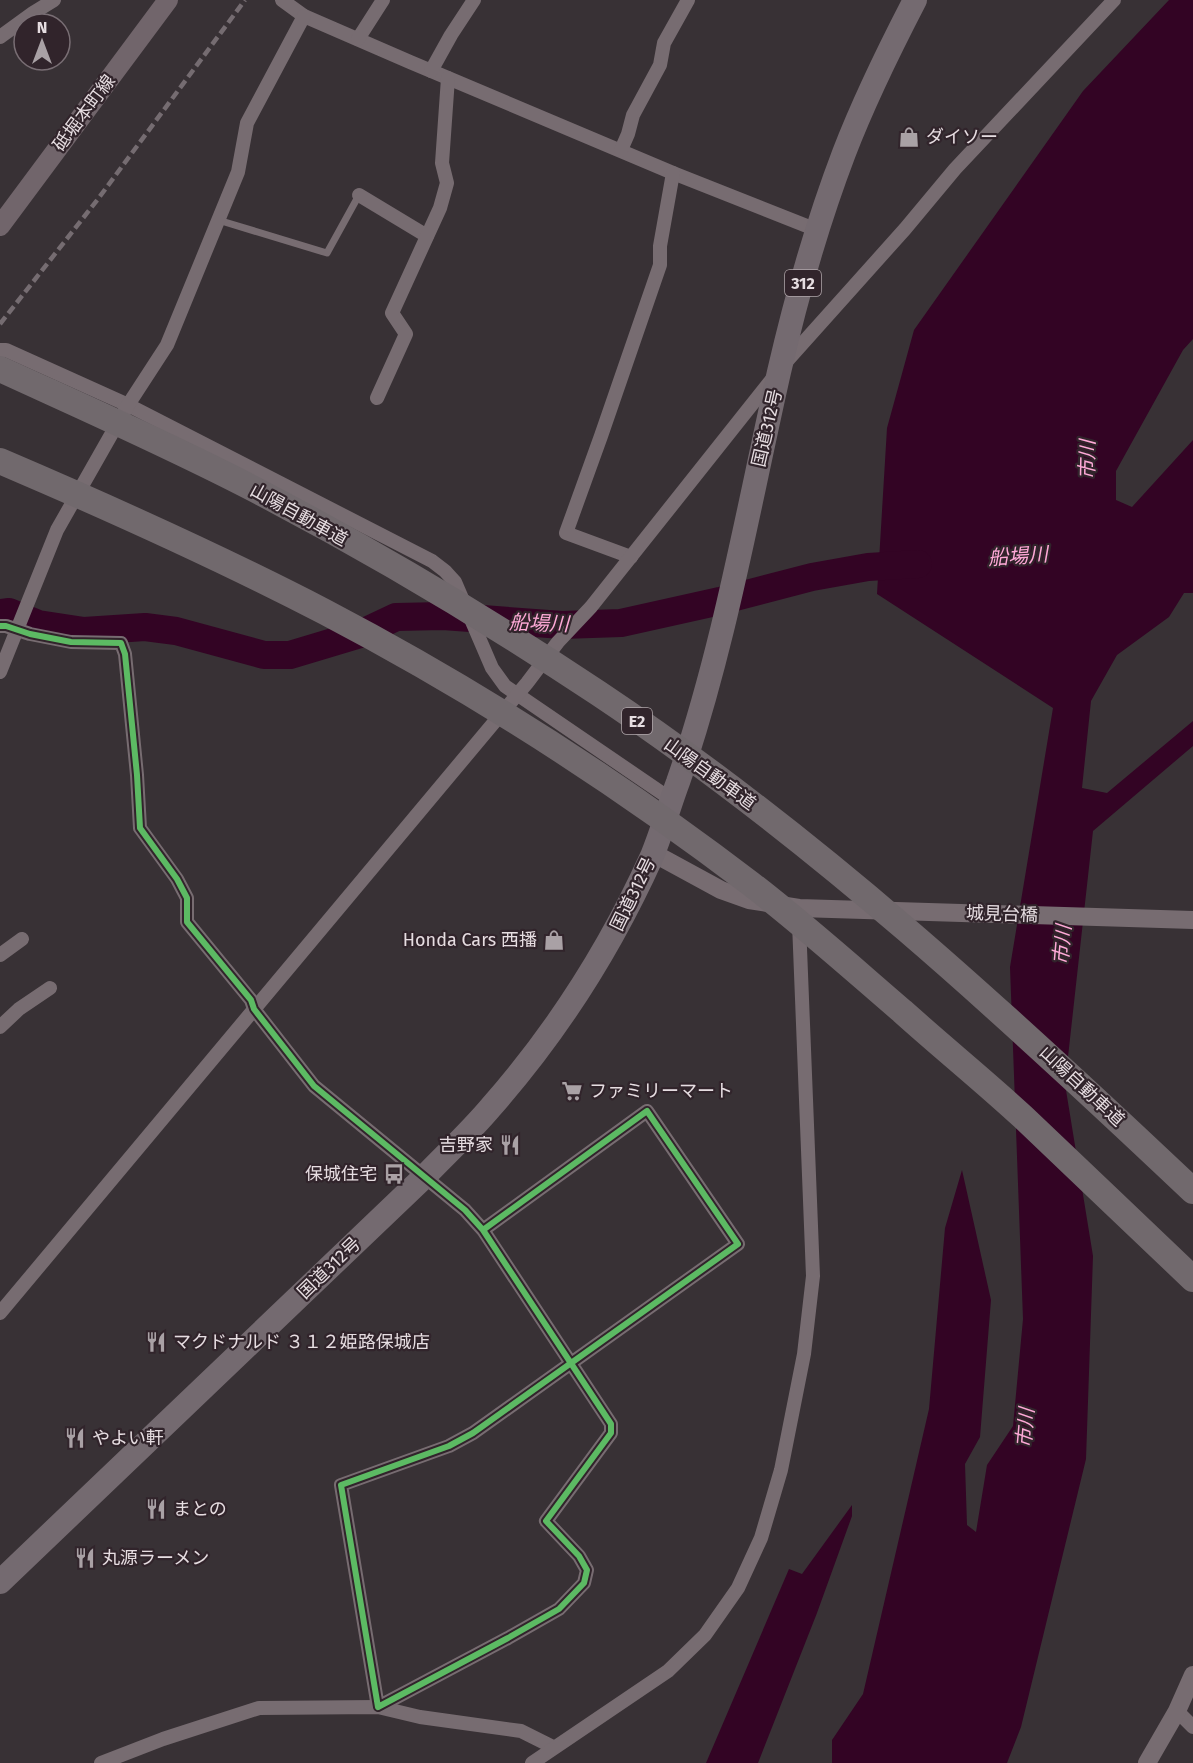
<svg xmlns="http://www.w3.org/2000/svg" width="1193" height="1763" viewBox="0 0 1193 1763" font-family="'Fira Sans','Noto Sans JP',sans-serif">
  <style>
    .water { fill: #330424 }
    .lines { fill: none; stroke-linecap: round; stroke-linejoin: round }
    .river { stroke: #330424; stroke-width: 28 }
    .service { stroke: #776c71; stroke-width: 7 }
    .minor { stroke: #776c71; stroke-width: 14 }
    .tertiary { stroke: #776c71; stroke-width: 18 }
    .secondary { stroke: #71656b; stroke-width: 20 }
    .trunk { stroke: #746a70; stroke-width: 24 }
    .rail { stroke: #756c71; stroke-width: 4.5; stroke-dasharray: 9 4.5; stroke-linecap: butt }
    .motorway-bridge { stroke: #71696d; stroke-width: 26 }
    .cycleway-casing { stroke: #31242b; stroke-width: 10 }
    .cycleway { stroke: #5cba63; stroke-width: 6 }
    .labels { text-anchor: middle; stroke-width: 4.5; stroke-linejoin: round; paint-order: stroke }
    .shield { fill: #31242b; stroke: #b0a6aa; stroke-width: 1.5 }
    .shield-label { font-size: 16px; font-weight: bold; fill: #e6dde1 }
    .street-label { font-size: 18px; fill: #e6dde1; stroke: #31242b }
    .poi-label { font-size: 18px; fill: #e6dde1; stroke: #31242b; text-anchor: start }
    .water-label { font-size: 20px; font-style: italic; fill: #fea9d7; stroke: #31242b }
  </style>
  <rect width="100%" height="100%" fill="#383135"/>
  <!-- water -->
  <g class="water">
    <path d="M1169 0H1193V339L1183 350 1116 471V500L1132 507 1193 440V593H1184L1169 617 1117 655 1091 701 1082 788 1107 793 1193 721V746L1093 831 1065 1084 1093 1256 1086 1459 1021 1727 1007 1763H832V1740L863 1694 929 1409 945 1228 962 1170 991 1300 980 1437 965 1464 967 1525 976 1532 987 1465 1013 1426 1023 1319 1010 967 1053 708 877 594 887 428 914 330 1083 91Z"/>
    <path d="M852 1505V1516L817 1613 758 1763H706L789 1569 802 1574Z"/>
  </g>
  <g class="lines">
    <!-- river -->
    <path class="river" d="M0 613 9 612 38 624 84 631 145 627 176 631 264 655H290L360 634 396 617 443 616 562 625 621 623 720 601 812 577 868 567 918 564"/>
    <!-- service -->
    <path class="service" d="M218 220 327 253 359 195"/>
    <!-- minor -->
    <g class="minor">
      <path d="M282 0 304 16 410 62 673 173 817 230"/>
      <path d="M0 37 33 13 54 0"/>
      <path d="M358 39 383 0"/>
      <path d="M431 71 451 35 474 0"/>
      <path d="M621 150 628 134 633 115 660 65 664 43 688 0"/>
      <path d="M359 195 427 236"/>
      <path d="M0 350H6L128 405 432 561 445 571 455 582 492 668 505 686 672 800"/>
      <path d="M785 363 905 229 955 169 1114 0"/>
      <path d="M377 398 406 334 392 313 440 208 447 183 442 163 448 78"/>
      <path d="M631 557 566 533 601 436 660 265V246L673 173"/>
      <path d="M0 626H6L30 634 71 642 121 643 125 654 137 775 140 828 177 879 187 898V922L251 1000 254 1009 314 1086 465 1210 483 1230 611 1424V1433L546 1521 579 1556 587 1570 584 1583 559 1609 508 1638 378 1707 341 1485 449 1446 473 1433 738 1244 647 1111 483 1230"/>
      <path d="M0 672 57 530 128 405 167 345 238 172 247 123 304 16"/>
      <path d="M0 955 22 939"/>
      <path d="M0 1027 19 1009 50 988"/>
      <path d="M0 1313 527 683 558 642 591 607 773 378"/>
      <path d="M1177 1711 1193 1727"/>
      <path d="M101 1763 163 1739 259 1708 378 1707 420 1717 521 1731 553 1747"/>
      <path d="M532 1763 668 1671 705 1635 738 1588 761 1538 781 1470 804 1354 813 1276 799 923"/>
    </g>
    <!-- tertiary -->
    <g class="tertiary">
      <path d="M653 853 721 890 749 900 799 908 1193 920"/>
      <path d="M1147 1763 1177 1711 1193 1675"/>
    </g>
    <!-- secondary -->
    <path class="secondary" d="M0 226 168 0"/>
    <!-- trunk -->
    <path class="trunk" d="M0 1582 424 1177C446 1154 470 1132 491 1107 557 1032 611 947 652 856 662 832 669 806 678 782 724 649 748 509 779 372 796 298 817 224 844 153 864 101 889 50 915 0"/>
    <!-- rail -->
    <path class="rail" d="M0 324 98 199 245 0"/>
    <!-- motorway-bridge -->
    <g class="motorway-bridge">
      <path d="M0 369C85 408 169 445 252 488 371 550 487 619 598 693 814 837 1005 1013 1193 1191"/>
      <path d="M0 461C110 508 219 557 325 612 474 690 617 782 751 884 803 924 852 968 902 1011 942 1047 984 1081 1023 1117 1080 1171 1136 1225 1193 1279"/>
    </g>
    <!-- cycleway casing -->
    <g class="cycleway-casing">
      <path id="cycleway" d="M0 626H6L30 634 71 642 121 643 125 654 137 775 140 828 177 879 187 898V922L251 1000 254 1009 314 1086 465 1210 483 1230 611 1424V1433L546 1521 579 1556 587 1570 584 1583 559 1609 508 1638 378 1707 341 1485 449 1446 473 1433 738 1244 647 1111 483 1230"/>
    </g>
    <!-- cycleway -->
    <use href="#cycleway" class="cycleway"/>
  </g>
  <!-- icons -->
  <defs>
    <g id="shop-bare" transform="scale(1.62)"><path d="M-5-2.5h2.3a2.7 3.5 0 0 1 5.4 0H5L5.5 6h-11ZM-1.5-2.5h3a1.5 2.3 0 0 0-3 0Z" fill="#a9a1a5" stroke="#31242b" stroke-width="2.5" paint-order="stroke"/></g>
    <g id="supermarket-bare" transform="scale(1.62)"><path d="M-6-5.5h2.5l.6 2H6L4.5 2H-2.5L-4.4-4H-6ZM-1.5 3.2a1.3 1.3 0 1 0 .1 0ZM3 3.2a1.3 1.3 0 1 0 .1 0Z" fill="#a9a1a5" stroke="#31242b" stroke-width="2.5" paint-order="stroke"/></g>
    <g id="restaurant-bare" transform="scale(1.62)"><path d="M-5-6h1v4h1v-4h1v4h1v-4h1v5L-1.5 .5V6h-2V.5L-5-1ZM5-6V6H3V1.5H1.5Q1.5-4 5-6Z" fill="#a9a1a5" stroke="#31242b" stroke-width="2.5" paint-order="stroke"/></g>
    <g id="bus-bare" transform="scale(1.62)"><path d="M-5-6H5V4H4V6H2V4H-2V6H-4V4H-5ZM-3.5-4V0h7V-4ZM-3.5 1.2v1.5H-2V1.2ZM2 1.2v1.5H3.5V1.2Z" fill="#a9a1a5" stroke="#31242b" stroke-width="2.5" paint-order="stroke"/></g>
  </defs>
  <g fill-rule="evenodd">
    <use href="#shop-bare" x="909" y="137"/>
    <use href="#shop-bare" x="554" y="940"/>
    <use href="#supermarket-bare" x="572" y="1091"/>
    <use href="#restaurant-bare" x="510" y="1145"/>
    <use href="#bus-bare" x="394" y="1174"/>
    <use href="#restaurant-bare" x="156" y="1342"/>
    <use href="#restaurant-bare" x="75" y="1438"/>
    <use href="#restaurant-bare" x="156" y="1509"/>
    <use href="#restaurant-bare" x="85" y="1558"/>
  </g>
  <g class="labels">
    <!-- shield labels -->
    <g class="shield">
      <rect x="785" y="270" width="36" height="26" rx="4.5"/>
      <rect x="622" y="708" width="30" height="26" rx="4.5"/>
    </g>
    <g class="shield-label">
      <text x="803" y="289">312</text>
      <text x="637" y="727">E2</text>
    </g>
    <!-- street labels -->
    <g class="street-label">
      <text transform="translate(84 113) rotate(-53)" y="6">砥堀本町線</text>
      <text transform="translate(767 428) rotate(-77)" y="6">国道312号</text>
      <text transform="translate(299 515) rotate(29)" y="6">山陽自動車道</text>
      <text transform="translate(710 774) rotate(36)" y="6">山陽自動車道</text>
      <text transform="translate(633 894) rotate(-64)" y="6">国道312号</text>
      <text transform="translate(1002 914) rotate(2)" y="6">城見台橋</text>
      <text transform="translate(1082 1086) rotate(43)" y="6">山陽自動車道</text>
      <text transform="translate(329 1268) rotate(-44)" y="6">国道312号</text>
    </g>
    <!-- poi labels -->
    <g class="poi-label">
      <text x="926" y="143">ダイソー</text>
      <text x="537" y="946" text-anchor="end">Honda Cars 西播</text>
      <text x="589" y="1097">ファミリーマート</text>
      <text x="493" y="1151" text-anchor="end">吉野家</text>
      <text x="377" y="1180" text-anchor="end">保城住宅</text>
      <text x="173" y="1348">マクドナルド ３１２姫路保城店</text>
      <text x="92" y="1444">やよい軒</text>
      <text x="173" y="1515">まとの</text>
      <text x="102" y="1564">丸源ラーメン</text>
    </g>
    <!-- water labels -->
    <g class="water-label">
      <text transform="translate(1087 460) rotate(-89)" y="7">市川</text>
      <text transform="translate(1018 556) rotate(-4)" y="7">船場川</text>
      <text transform="translate(539 623) rotate(2)" y="7">船場川</text>
      <text transform="translate(1062 945) rotate(-85)" y="7">市川</text>
      <text transform="translate(1025 1428) rotate(-85)" y="7">市川</text>
    </g>
  </g>
  <!-- north arrow -->
  <g transform="translate(42 42)"><circle r="28" fill="#31242b" stroke="#796e74" stroke-width="1.5"/>
  <path d="M0-4.5L10 22L0 15L-10 22Z" fill="#a9a1a5"/>
  <text y="-9" font-size="16" font-weight="bold" text-anchor="middle" fill="#e6dde1">N</text>
  </g>
</svg>
